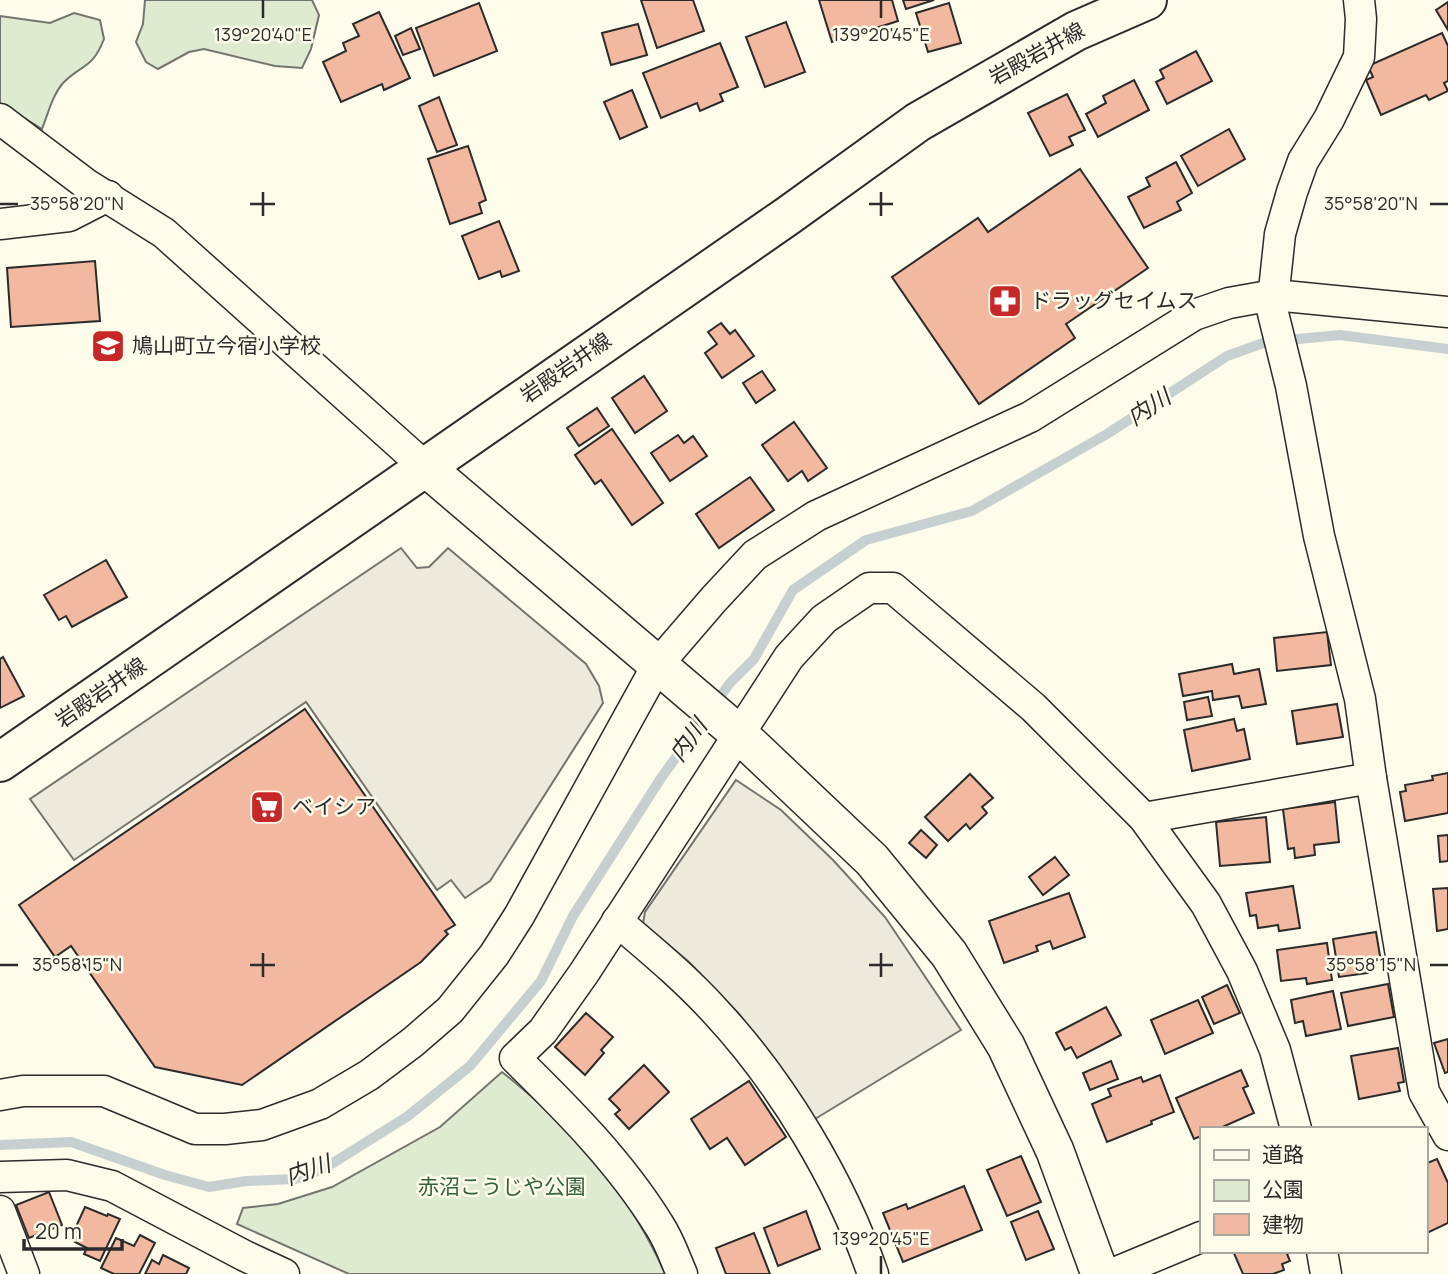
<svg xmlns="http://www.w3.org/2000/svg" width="1448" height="1274" viewBox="0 0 1448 1274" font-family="Manrope,'Noto Sans JP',sans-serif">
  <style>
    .green { fill: #deebd1; stroke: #74746e; stroke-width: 2 }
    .parking { fill: #eceadb; stroke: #74746e; stroke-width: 2 }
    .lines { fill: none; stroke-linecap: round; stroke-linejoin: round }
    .stream { stroke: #c7d0d0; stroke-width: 10 }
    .building { fill: #f2b8a0; stroke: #2b2b2b; stroke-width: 2 }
    .minor-casing { stroke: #2b2b2b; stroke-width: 33 }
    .tertiary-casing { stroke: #2b2b2b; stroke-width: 40 }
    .secondary-casing { stroke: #2b2b2b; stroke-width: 42 }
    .minor { stroke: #fdfbea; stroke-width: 30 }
    .tertiary { stroke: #fdfbea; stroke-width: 37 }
    .secondary { stroke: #fdfbea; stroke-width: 38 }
    .ticks { fill: none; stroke: #2b2b2b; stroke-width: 2.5 }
    .labels { text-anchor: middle; stroke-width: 5; stroke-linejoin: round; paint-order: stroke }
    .street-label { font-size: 21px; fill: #2b2b2b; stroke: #fdfbea }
    .poi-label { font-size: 21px; fill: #2b2b2b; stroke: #fdfbea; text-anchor: start }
    .park-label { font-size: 21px; fill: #34623c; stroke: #fdfbea }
    .water-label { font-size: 23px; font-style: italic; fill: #2b2b2b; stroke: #fdfbea }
    .ticks-label { font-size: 18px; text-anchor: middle; fill: #2b2b2b; stroke: #fdfbea; stroke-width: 5; stroke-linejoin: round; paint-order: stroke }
  </style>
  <rect width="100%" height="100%" fill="#fdfbea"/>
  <!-- green -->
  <g class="green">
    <path d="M145 0H312L319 15 311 49 302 68 275 66 204 49 189 52 158 69 146 62 136 42 143 24Z"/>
    <path d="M74 13 100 20 104 39C92 70 81 64 63 83 52 96 48 114 42 129L0 103V16L50 23Z"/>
    <path d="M502 1072C571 1127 630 1193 665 1274H349L237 1224 243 1208 278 1204 332 1187 440 1127Z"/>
  </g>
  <!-- parking -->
  <g class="parking">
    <path d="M401 548 417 568 429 567 448 548 586 664 599 686 603 703 490 881 465 898 451 880 437 890 306 702 74 860 30 799Z"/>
    <path d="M736 780 781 810 833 860 885 917 961 1030 815 1119 787 1076 739 1014 689 962 643 923 645 912Z"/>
  </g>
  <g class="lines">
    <!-- stream -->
    <path class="stream" d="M0 1145 71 1142 165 1175 209 1187 246 1181 295 1179 325 1168 408 1116 470 1066 541 981 573 916 661 778 730 683 754 659 793 590 866 540 972 511 1107 434 1227 356 1266 342 1340 335 1448 349"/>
  </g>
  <!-- building -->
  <g class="building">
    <path d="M641 0H693L704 31 657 48Z"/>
    <path d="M819 0H892L898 21 832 42Z"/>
    <path d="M903 0H934L906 9Z"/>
    <path d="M1448 2V30L1436 10Z"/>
    <path d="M479 3 497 51 434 76 416 28Z"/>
    <path d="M949 3 961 43 928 52 916 13Z"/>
    <path d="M379 12 410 78 384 90 382 84 341 102 323 62 346 51 343 43 359 36 353 24Z"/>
    <path d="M786 22 805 72 765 87 746 37Z"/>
    <path d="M638 24 647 55 611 65 602 33Z"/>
    <path d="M411 28 420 49 403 55 395 36Z"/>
    <path d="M1442 33 1448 46V81L1444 83 1448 91 1429 100 1426 95 1381 115 1366 80 1373 77 1368 66Z"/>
    <path d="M720 43 738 87 720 94 723 101 700 111 697 103 661 118 643 73Z"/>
    <path d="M1196 51 1212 81 1167 104 1156 82 1164 78 1160 70Z"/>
    <path d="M1134 80 1149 110 1098 137 1086 114 1106 103 1103 96Z"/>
    <path d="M632 90 647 127 620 139 604 102Z"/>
    <path d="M1067 94 1085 130 1069 137 1073 145 1050 156 1028 113Z"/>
    <path d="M439 97 457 145 437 152 419 106Z"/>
    <path d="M1229 129 1245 159 1198 186 1181 156Z"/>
    <path d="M468 146 486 200 479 203 482 213 450 224 428 159Z"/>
    <path d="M1176 162 1192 193 1177 202 1181 210 1144 228 1128 197 1150 186 1146 178Z"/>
    <path d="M1080 169 1148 268 1066 324 1075 338 979 404 892 277 978 218 988 232Z"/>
    <path d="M499 221 519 271 502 277 500 271 479 279 462 236Z"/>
    <path d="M95 261 100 321 11 327 7 268Z"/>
    <path d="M721 323 730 334 735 330 754 356 722 378 705 353 717 344 708 332Z"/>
    <path d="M762 371 775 390 756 403 743 383Z"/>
    <path d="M644 376 667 411 635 433 612 398Z"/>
    <path d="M597 408 609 426 579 446 567 428Z"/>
    <path d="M794 422 827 468 808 481 802 471 788 481 762 445Z"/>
    <path d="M612 429 663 503 632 525 601 480 595 484 575 455Z"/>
    <path d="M678 435 684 443 693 436 707 456 670 481 651 453Z"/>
    <path d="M750 477 774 510 719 548 696 514Z"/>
    <path d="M106 560 127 597 72 627 66 616 59 620 44 595Z"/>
    <path d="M1327 632 1331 665 1277 671 1274 638Z"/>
    <path d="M3 657 24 696 0 708V659Z"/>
    <path d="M1232 664 1234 674 1259 669 1266 704 1242 708 1239 696 1213 700 1212 691 1183 696 1179 674Z"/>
    <path d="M1208 697 1212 716 1187 720 1184 702Z"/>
    <path d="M1337 704 1343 737 1297 744 1292 711Z"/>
    <path d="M305 709 455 925 445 931 448 934 421 962 242 1085 155 1067 71 946 55 957 19 905Z"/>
    <path d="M1234 719 1237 731 1244 729 1250 759 1192 771 1184 730Z"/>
    <path d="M1448 773V813L1405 821 1400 792 1406 791 1405 785 1433 780 1432 776Z"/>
    <path d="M970 774 993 798 982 807 987 813 970 829 966 824 948 841 925 817Z"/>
    <path d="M1335 802 1339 842 1314 845 1315 855 1295 858 1294 848 1288 849 1283 809Z"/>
    <path d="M1266 817 1270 862 1220 866 1216 822Z"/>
    <path d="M921 830 937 845 926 858 909 843Z"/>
    <path d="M1448 835V861L1440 862 1438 836Z"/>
    <path d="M1055 857 1069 875 1043 895 1029 877Z"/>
    <path d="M1293 886 1300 928 1279 931 1278 925 1258 928 1256 915 1250 916 1246 893Z"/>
    <path d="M1448 888V929L1437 931 1433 889Z"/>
    <path d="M1069 893 1085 937 1053 949 1050 941 1036 946 1038 951 1004 963 989 921Z"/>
    <path d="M1376 932 1381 962 1366 964 1368 973 1339 977 1333 939Z"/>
    <path d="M1327 943 1332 980 1307 984 1306 978 1281 981 1277 950Z"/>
    <path d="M1388 984 1394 1017 1348 1026 1341 993Z"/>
    <path d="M1227 985 1240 1013 1214 1024 1202 997Z"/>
    <path d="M1333 991 1341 1029 1306 1036 1303 1021 1295 1023 1291 1000Z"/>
    <path d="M1198 1000 1213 1033 1165 1054 1151 1020Z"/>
    <path d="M1106 1007 1121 1035 1077 1058 1071 1047 1065 1050 1056 1033Z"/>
    <path d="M586 1013 613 1037 601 1050 604 1053 585 1075 555 1047Z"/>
    <path d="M1448 1039V1072L1445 1073 1434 1043Z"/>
    <path d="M1398 1048 1404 1082 1398 1083 1400 1091 1359 1099 1351 1056Z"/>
    <path d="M1111 1061 1118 1079 1090 1090 1083 1073Z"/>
    <path d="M644 1065 669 1092 629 1129 615 1114 620 1110 609 1099Z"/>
    <path d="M1241 1070 1248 1086 1243 1088 1254 1113 1218 1129H1201V1136L1194 1139 1176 1098Z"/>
    <path d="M1160 1075 1174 1112 1151 1121 1152 1124 1107 1142 1092 1104 1111 1096 1108 1089 1141 1077 1143 1082Z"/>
    <path d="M749 1081 786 1137 745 1165 727 1138 710 1149 691 1119Z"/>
    <path d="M1021 1156 1041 1202 1007 1216 987 1170Z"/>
    <path d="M1437 1159 1448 1183V1223L1425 1234V1164Z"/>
    <path d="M964 1186 982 1230 903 1262 883 1213 906 1204 908 1209Z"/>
    <path d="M49 1192 62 1225 29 1238 16 1205Z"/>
    <path d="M85 1207 107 1216 108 1214 120 1219 100 1261 84 1254 87 1248 75 1242 79 1233 74 1231Z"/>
    <path d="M806 1211 820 1249 778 1266 764 1228Z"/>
    <path d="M1038 1211 1054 1249 1026 1260 1011 1222Z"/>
    <path d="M754 1233 770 1274H726L716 1248Z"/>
    <path d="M140 1235 155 1243 139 1274H114L101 1268 116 1238 134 1246Z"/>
    <path d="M1233 1251H1294L1287 1254 1290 1261 1282 1264 1284 1270 1273 1274H1243Z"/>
    <path d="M163 1255 189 1268 186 1274H145L152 1260 159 1264Z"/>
  </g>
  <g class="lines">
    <!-- minor casing -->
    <g class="minor-casing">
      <g id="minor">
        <path d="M1359 0 1361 19 1359 57 1329 119 1303 161 1292 192 1280 234 1272 309 1291 386 1319 536 1360 699 1371 778 1424 1092 1448 1135"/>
        <path d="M0 119 86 184 164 233 424 466"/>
        <path d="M0 224 69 216 108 196"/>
        <path d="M1144 818 1371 778"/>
        <path d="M617 921C651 950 685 978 715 1011 782 1083 841 1181 873 1274"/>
        <path d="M0 1095 23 1091H104L195 1129H225L262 1125 320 1104 369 1075 413 1042 450 1010 494 955 519 916 658 664 714 599 755 555 816 516 1030 417 1194 315 1229 303 1274 295 1448 312"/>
        <path d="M0 1177 67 1175 112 1186 245 1256 284 1274"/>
        <path d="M0 1211 24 1274"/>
        <path d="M1322 1251 1326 1274"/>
        <path d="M682 1274C675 1258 669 1240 659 1225 620 1162 568 1110 515 1058L543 1031 584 973 789 657 824 619 869 588H893L1033 707 1144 818 1206 904 1242 971 1275 1050 1296 1129"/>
        <path d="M1112 1274 1201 1237"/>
      </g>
    </g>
    <!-- tertiary casing -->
    <g class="tertiary-casing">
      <path id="tertiary" d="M424 466 739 734 872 860 949 954 1006 1046 1055 1151 1100 1274"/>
    </g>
    <!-- secondary casing -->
    <g class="secondary-casing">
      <path id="secondary" d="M0 762 789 215 918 122 1076 31 1147 0"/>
    </g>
    <!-- minor -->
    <use href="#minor" class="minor"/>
    <!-- tertiary -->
    <use href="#tertiary" class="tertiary"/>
    <!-- secondary -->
    <use href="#secondary" class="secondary"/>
  </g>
  <!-- ticks -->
  <path class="ticks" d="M263 0V18M881 0V18M263 192V216M881 192V216M0 204H18M250 204H275M869 204H893M1430 204H1448M263 953V977M881 953V977M0 965H18M250 965H275M869 965H893M1430 965H1448M881 1256V1274"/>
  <!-- icons -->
  <defs>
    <g id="pharmacy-square" transform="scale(1.75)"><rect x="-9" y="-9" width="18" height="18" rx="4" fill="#c62828" stroke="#fdfbea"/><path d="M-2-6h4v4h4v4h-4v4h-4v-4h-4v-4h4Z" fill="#fff"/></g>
    <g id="school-square" transform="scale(1.75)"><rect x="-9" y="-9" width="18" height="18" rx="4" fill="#c62828" stroke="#fdfbea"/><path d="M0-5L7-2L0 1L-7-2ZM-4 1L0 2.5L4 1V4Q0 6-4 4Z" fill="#fff"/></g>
    <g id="supermarket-square" transform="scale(1.75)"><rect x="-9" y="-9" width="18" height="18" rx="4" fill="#c62828" stroke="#fdfbea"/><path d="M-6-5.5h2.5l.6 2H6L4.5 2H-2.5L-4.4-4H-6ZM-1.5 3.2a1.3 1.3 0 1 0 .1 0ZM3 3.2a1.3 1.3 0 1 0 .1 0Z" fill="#fff"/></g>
  </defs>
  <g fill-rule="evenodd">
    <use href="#pharmacy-square" x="1005" y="301"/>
    <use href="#school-square" x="108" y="346"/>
    <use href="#supermarket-square" x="267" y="807"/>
  </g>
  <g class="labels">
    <!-- street labels -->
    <g class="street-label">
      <text transform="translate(1037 54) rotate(-29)" y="7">岩殿岩井線</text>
      <text transform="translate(566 368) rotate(-35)" y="7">岩殿岩井線</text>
      <text transform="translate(101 693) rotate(-35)" y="7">岩殿岩井線</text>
    </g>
    <!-- poi labels -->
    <g class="poi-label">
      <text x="1030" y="308">ドラッグセイムス</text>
      <text x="132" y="353">鳩山町立今宿小学校</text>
      <text x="292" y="814">ベイシア</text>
    </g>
    <!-- park labels -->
    <g class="park-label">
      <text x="502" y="1194">赤沼こうじや公園</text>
    </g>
    <!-- water labels -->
    <g class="water-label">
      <text transform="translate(1149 407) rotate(-33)" y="8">内川</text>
      <text transform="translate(688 740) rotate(-54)" y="8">内川</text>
      <text transform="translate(308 1170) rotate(-19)" y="8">内川</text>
    </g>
  </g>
  <g class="ticks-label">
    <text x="263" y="41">139°20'40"E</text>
    <text x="881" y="41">139°20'45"E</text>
    <text x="77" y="210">35°58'20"N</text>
    <text x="1371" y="210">35°58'20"N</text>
    <text x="77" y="971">35°58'15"N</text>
    <text x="1371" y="971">35°58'15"N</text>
    <text x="881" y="1245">139°20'45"E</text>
  </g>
  <!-- legend -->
  <rect x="1200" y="1127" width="228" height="126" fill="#fdfbea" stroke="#a9a89e" stroke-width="2"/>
  <rect x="1214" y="1150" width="35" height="10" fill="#fdfbea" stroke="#a9a89e" stroke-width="2"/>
  <text x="1262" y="1162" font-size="21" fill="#2b2b2b">道路</text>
  <rect x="1214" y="1180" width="35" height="21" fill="#deebd1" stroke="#a9a89e" stroke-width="2"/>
  <text x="1262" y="1197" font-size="21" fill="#2b2b2b">公園</text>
  <rect x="1214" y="1214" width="35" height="21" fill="#f2b8a0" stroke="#a9a89e" stroke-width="2"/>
  <text x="1262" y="1232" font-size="21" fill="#2b2b2b">建物</text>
  <!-- scale -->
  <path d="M24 1239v10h98v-10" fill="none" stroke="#2b2b2b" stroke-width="3.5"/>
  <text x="35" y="1239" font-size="21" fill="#2b2b2b" stroke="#fdfbea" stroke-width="5" paint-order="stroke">20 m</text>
</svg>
